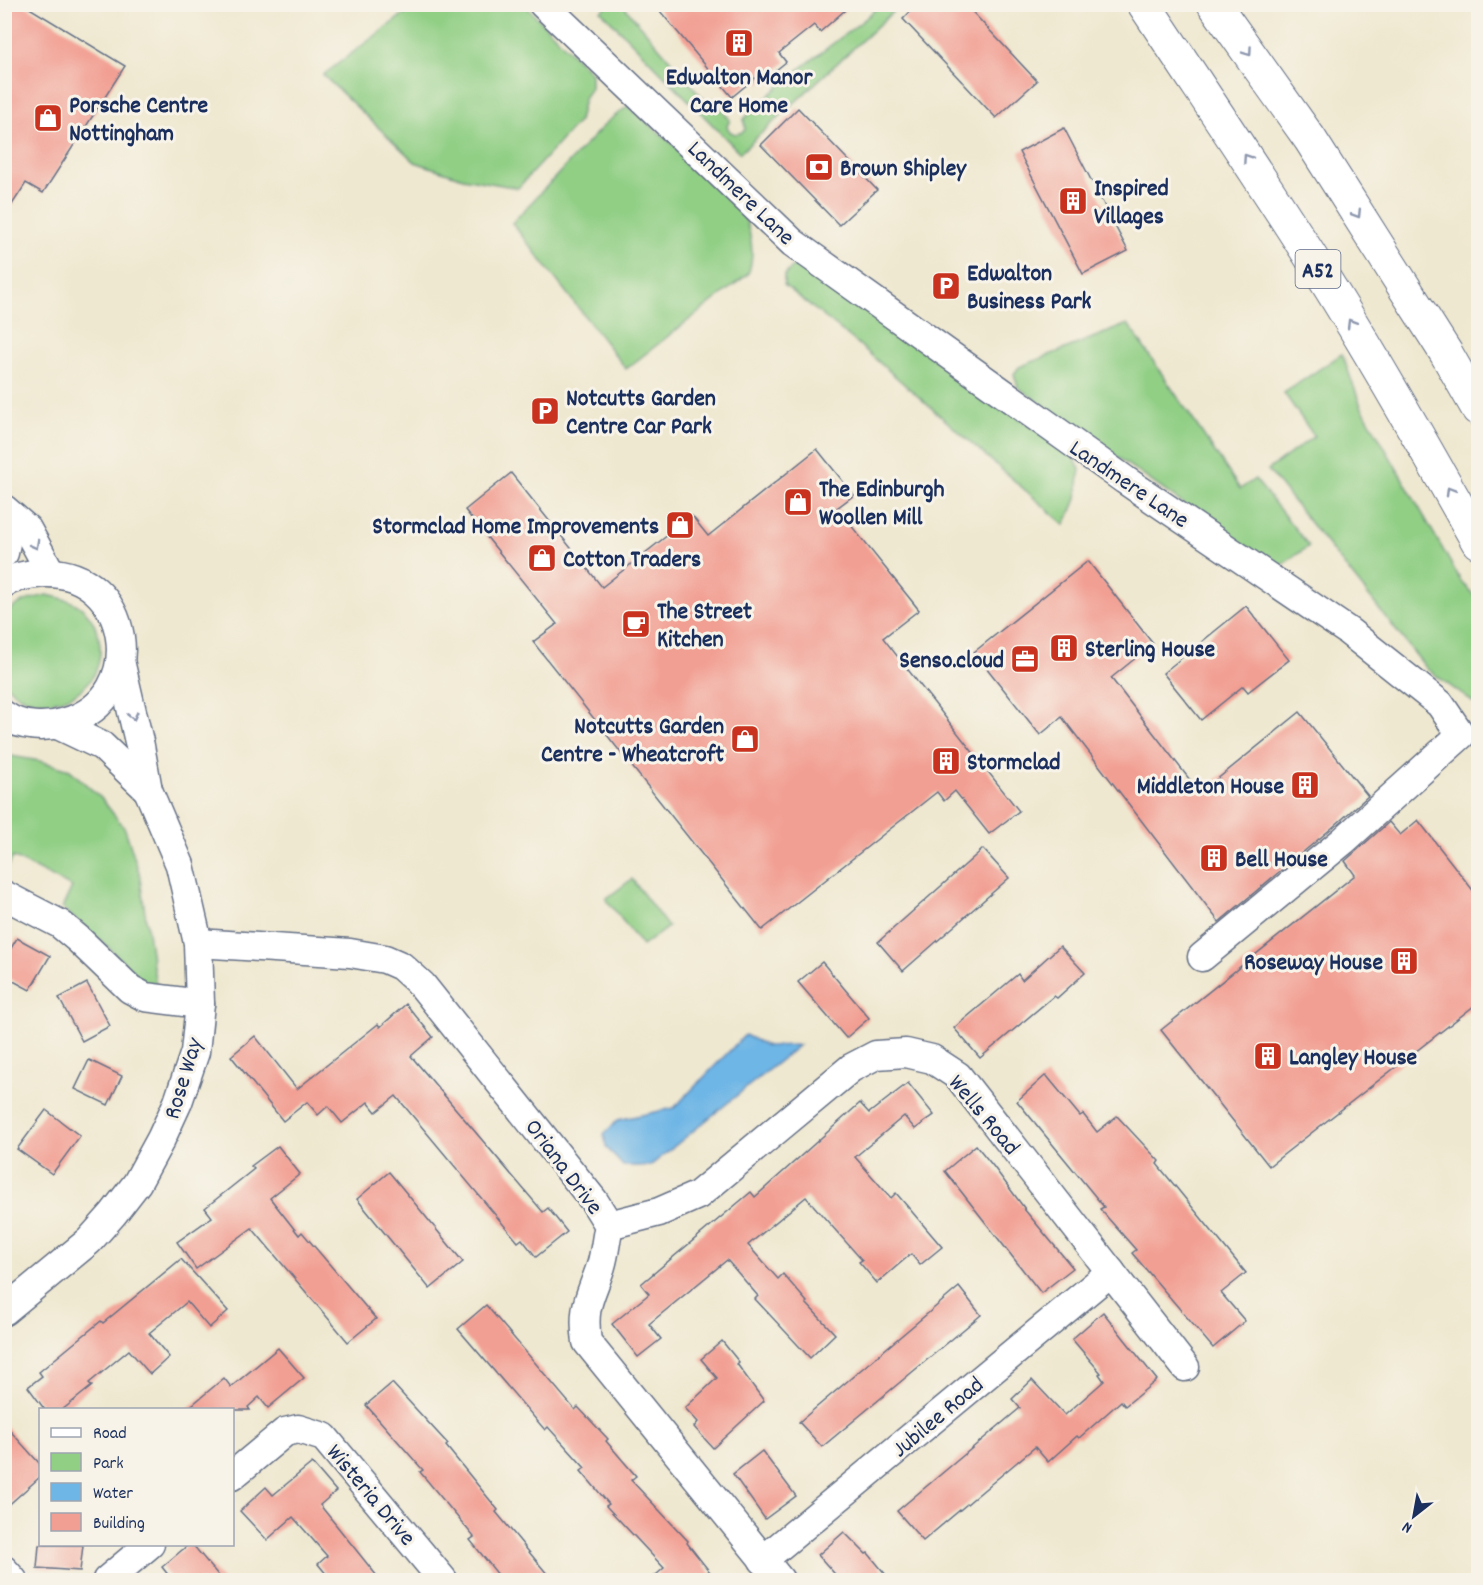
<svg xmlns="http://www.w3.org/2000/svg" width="1483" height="1585" viewBox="0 0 1483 1585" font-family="Dekko,sans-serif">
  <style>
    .green { fill: #91cf85; stroke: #567f72; stroke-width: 1.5 }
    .water { fill: #6eb6e6; stroke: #4472a2; stroke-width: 1.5 }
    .building { fill: #f29f93 }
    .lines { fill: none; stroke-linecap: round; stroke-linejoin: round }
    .minor-casing { stroke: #657086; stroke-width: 31 }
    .trunk-casing { stroke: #657086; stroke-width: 35 }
    .minor { stroke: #fff; stroke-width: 28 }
    .trunk { stroke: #fff; stroke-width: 33 }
    .oneway { stroke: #8d97ae }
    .labels { text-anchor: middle; stroke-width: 6; stroke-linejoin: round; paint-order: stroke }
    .shield { fill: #f7f3e8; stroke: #5d6a87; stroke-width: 1.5 }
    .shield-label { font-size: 22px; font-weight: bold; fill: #1b2f5e }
    .poi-label { font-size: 24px; font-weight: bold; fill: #1b2f5e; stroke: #f7f3e8; text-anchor: start }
    .street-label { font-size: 24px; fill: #1b2f5e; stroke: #f7f3e8 }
  </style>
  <rect width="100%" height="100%" fill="#f7f3e8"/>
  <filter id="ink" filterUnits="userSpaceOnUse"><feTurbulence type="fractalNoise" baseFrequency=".0167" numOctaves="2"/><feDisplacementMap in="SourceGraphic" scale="12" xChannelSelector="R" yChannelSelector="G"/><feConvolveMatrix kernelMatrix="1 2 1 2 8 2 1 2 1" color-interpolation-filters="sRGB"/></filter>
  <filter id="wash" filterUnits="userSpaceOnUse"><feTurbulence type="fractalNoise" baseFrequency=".008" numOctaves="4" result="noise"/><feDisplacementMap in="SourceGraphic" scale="24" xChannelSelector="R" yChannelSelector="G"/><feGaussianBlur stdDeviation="1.35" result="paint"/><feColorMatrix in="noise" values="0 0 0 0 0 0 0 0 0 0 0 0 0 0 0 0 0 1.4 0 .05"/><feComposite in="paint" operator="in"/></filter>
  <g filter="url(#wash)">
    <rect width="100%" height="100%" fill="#efe8d0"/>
    <!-- green -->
    <g class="green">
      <path d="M524 4 591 73V88L584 98 579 121 518 188 463 178 415 162 323 75 416 5Z"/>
      <path d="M608 5H623L707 103 714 99 730 120 727 126C730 135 738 136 745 130L744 119 787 79 866 18 880 5H900L740 153 601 11Z"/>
      <path d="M628 106 732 195C747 215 758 249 748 274L626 369 512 223 607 122Z"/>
      <path d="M799 264 1073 456 1080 469 1076 499 1065 525 856 342 784 285V276L792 267Z"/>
      <path d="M1128 324 1240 489 1255 479 1309 546 1276 569 1261 555 1233 539 1018 387 1014 374 1019 367Z"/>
      <path d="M1342 354 1361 406 1461 581 1478 600V706L1427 669 1268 470 1314 436 1284 393Z"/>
      <path d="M47 595C60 598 74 600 85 611 92 618 97 629 99 639 107 678 72 708 35 701 23 699 11 692 4 682L5 617C14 602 30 599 47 595Z"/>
      <path d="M5 755 40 761 70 770 102 799 125 829 139 872 156 986 145 983 106 945 62 908 72 887 13 857 5 874Z"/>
      <path d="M632 879 668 927 642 946 606 899Z"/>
    </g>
    <!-- water -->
    <path class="water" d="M745 1035 767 1046 799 1045 650 1166H623L606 1147 604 1134 618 1120 674 1108Z"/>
    <g id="blocks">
      <!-- building -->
      <g class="building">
        <path d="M4 4H23L125 66 43 193 26 183 4 217Z"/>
        <path d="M654 4H852L820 32 814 25 779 53 786 62 760 83 755 78 732 97Z"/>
        <path d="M918 4H965L1037 81 996 118 903 19Z"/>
        <path d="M798 108 877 190 839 225 761 145Z"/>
        <path d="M1064 128 1128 251 1083 274 1019 152Z"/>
        <path d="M817 449 854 495 837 508 919 610 883 638 1019 811 989 834 955 791 944 801 937 792 762 930 533 642 557 624 465 510 511 473 602 587 692 516 708 536Z"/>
        <path d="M1088 561 1153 644 1111 678 1200 793 1300 712 1368 796 1332 828 1219 922 1062 717 1040 735 974 652Z"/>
        <path d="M1246 606 1289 660 1248 692 1243 686 1201 720 1163 673Z"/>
        <path d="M1418 820 1479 898V1002L1269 1166 1161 1030 1355 875 1345 861 1389 822 1400 835Z"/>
        <path d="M983 849 1009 878 903 971 878 942Z"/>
        <path d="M17 938 50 956 30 990 4 976V960Z"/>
        <path d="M1060 946 1085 973 1057 998 1054 996 980 1058 954 1028 1018 974 1022 980Z"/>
        <path d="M822 962 869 1018 846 1038 798 982Z"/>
        <path d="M87 983 110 1026 82 1041 59 998Z"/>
        <path d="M406 1004 433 1037 411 1056 543 1212 548 1208 567 1232 536 1257 522 1239 518 1242 396 1096 376 1112 368 1102 342 1123 328 1106 318 1115 307 1102 283 1121 231 1056 255 1036 297 1089 378 1024 380 1027Z"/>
        <path d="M89 1060 122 1076 108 1105 75 1089Z"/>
        <path d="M1046 1075 1080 1116 1083 1114 1097 1132 1117 1116 1159 1161 1157 1164 1246 1273 1221 1293 1245 1321 1213 1348 1132 1253 1136 1250 1100 1209 1104 1207 1017 1101Z"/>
        <path d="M908 1083 934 1115 915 1129 904 1116 855 1157 891 1198 896 1193 942 1247 920 1265 911 1254 877 1283 859 1262 862 1260 806 1197 748 1245 778 1279 783 1274 807 1302 806 1303 835 1334 810 1358 755 1299 758 1296 727 1260 649 1324 661 1339 638 1357 612 1324 649 1294 641 1284 751 1192 755 1197 860 1103 869 1113Z"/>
        <path d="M46 1110 80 1136 52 1174 17 1149Z"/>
        <path d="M976 1145 993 1166 1025 1209H1024L1073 1268 1041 1293 945 1171Z"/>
        <path d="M278 1146 300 1174 270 1198 299 1235 302 1232 376 1319 348 1342 252 1228 196 1269 177 1242 212 1217 205 1208 254 1169 251 1166Z"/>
        <path d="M389 1172 463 1262 430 1289 357 1199Z"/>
        <path d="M181 1259 228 1311 209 1328 187 1302 149 1333 169 1357 150 1374 129 1350 89 1383 92 1386 62 1410H45L28 1387 42 1376 39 1372 101 1321 103 1323Z"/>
        <path d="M959 1287 981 1315 822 1447 799 1422Z"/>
        <path d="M486 1305 575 1410 578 1407 608 1439 606 1441 636 1476 631 1480 688 1541 687 1543 717 1581H649L664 1568 606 1506 609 1504 581 1471 585 1468 548 1427 545 1430 458 1329Z"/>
        <path d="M1103 1312 1157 1380 1125 1406 1121 1401 1079 1438 1077 1436 1048 1462 1035 1447 923 1541 897 1511 1020 1408 1012 1399 1032 1380 1065 1415 1104 1381 1099 1374 1101 1373 1072 1339Z"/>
        <path d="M722 1341 739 1362 737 1364 764 1401 713 1448 694 1427 698 1422 685 1408 717 1378 701 1359Z"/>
        <path d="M278 1348 304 1378 268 1408 259 1397 248 1407 250 1410H186L224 1378 231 1387Z"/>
        <path d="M392 1383 448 1444 446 1446 498 1510 496 1512 553 1581H503L470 1540 474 1537 420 1472 423 1470 366 1405Z"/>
        <path d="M4 1424 40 1464V1477L4 1509Z"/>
        <path d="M762 1451 796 1496 765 1519 733 1474Z"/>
        <path d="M312 1463 336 1491 320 1505 381 1581H332L318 1564 327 1556 293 1517 267 1540 240 1511 266 1487 273 1495Z"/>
        <path d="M844 1532 866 1554 868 1553 891 1581H841L818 1555Z"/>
        <path d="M39 1545H83L80 1571 37 1568Z"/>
        <path d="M188 1545H193L223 1581H173L162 1567Z"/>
      </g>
    </g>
  </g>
  <g filter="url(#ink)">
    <use href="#blocks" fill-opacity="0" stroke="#657086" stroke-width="1.5"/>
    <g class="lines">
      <!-- minor casing -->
      <g class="minor-casing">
        <g id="minor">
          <path d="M543 4 793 243 1125 480 1348 631 1440 704 1461 735 1343 841 1202 957"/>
          <path d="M4 509 27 529 51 573"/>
          <path d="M4 520 6 543 4 553"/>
          <path d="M4 583C16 576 31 574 44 573 131 569 152 697 66 722 47 728 21 728 4 715"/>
          <path d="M58 725 102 746 148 790"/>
          <path d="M4 895 60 924 78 939 130 989 145 997 200 1004"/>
          <path d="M198 943 350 953 385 959 401 966 422 985 594 1201 609 1225C606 1238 605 1253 601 1266 590 1299 582 1305 587 1342L780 1580"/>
          <path d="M609 1225 659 1212 698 1195 851 1068 876 1055 906 1053 932 1059 958 1076 1185 1367"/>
          <path d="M4 1311 89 1241 113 1214 137 1183 161 1139 178 1102 195 1052 200 1004 198 943 180 865 148 790 140 746 121 665"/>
          <path d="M232 1476 285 1432 298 1429 324 1437 443 1580"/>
          <path d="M763 1560 1111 1272"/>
          <path d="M4 1570 13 1580"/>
          <path d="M107 1580 150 1544"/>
        </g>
      </g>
      <!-- trunk casing -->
      <g class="trunk-casing">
        <g id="trunk">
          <path d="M1144 4C1202 92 1261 178 1317 267 1374 357 1426 449 1478 542"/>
          <path d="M1214 4 1310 139 1446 353 1478 409"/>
        </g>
      </g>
      <!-- minor -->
      <use href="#minor" class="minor"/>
      <!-- trunk -->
      <use href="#trunk" class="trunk"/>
    </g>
    <!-- one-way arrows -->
    <defs><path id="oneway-chevron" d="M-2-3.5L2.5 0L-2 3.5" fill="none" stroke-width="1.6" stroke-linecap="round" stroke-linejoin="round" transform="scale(1.5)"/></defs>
    <g class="oneway">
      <use href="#oneway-chevron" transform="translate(1248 52) rotate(55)"/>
      <use href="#oneway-chevron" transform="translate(1247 158) rotate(-124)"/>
      <use href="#oneway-chevron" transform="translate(1357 214) rotate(58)"/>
      <use href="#oneway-chevron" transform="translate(1351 323) rotate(-121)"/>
      <use href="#oneway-chevron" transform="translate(1450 491) rotate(-120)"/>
      <use href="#oneway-chevron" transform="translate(35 545) rotate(61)"/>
      <use href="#oneway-chevron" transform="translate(133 716) rotate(77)"/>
    </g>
  </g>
  <!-- icons -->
  <defs>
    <g id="building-square" transform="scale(1.5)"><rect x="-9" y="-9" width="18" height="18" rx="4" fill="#c8321e" stroke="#f7f3e8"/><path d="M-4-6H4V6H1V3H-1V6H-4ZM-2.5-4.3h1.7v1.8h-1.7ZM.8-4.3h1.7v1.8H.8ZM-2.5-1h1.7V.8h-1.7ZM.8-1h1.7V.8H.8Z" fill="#fff"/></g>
    <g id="shop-square" transform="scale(1.5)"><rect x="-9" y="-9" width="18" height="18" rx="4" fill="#c8321e" stroke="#f7f3e8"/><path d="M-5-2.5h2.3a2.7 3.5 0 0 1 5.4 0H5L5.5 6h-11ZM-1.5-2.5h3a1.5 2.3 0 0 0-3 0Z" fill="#fff"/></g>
    <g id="bank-square" transform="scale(1.5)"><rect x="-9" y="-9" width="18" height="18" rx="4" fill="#c8321e" stroke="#f7f3e8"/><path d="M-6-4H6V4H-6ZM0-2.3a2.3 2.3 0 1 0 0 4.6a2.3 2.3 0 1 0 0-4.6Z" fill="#fff"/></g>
    <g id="parking-square" transform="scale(1.5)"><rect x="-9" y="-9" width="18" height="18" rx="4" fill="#c8321e" stroke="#f7f3e8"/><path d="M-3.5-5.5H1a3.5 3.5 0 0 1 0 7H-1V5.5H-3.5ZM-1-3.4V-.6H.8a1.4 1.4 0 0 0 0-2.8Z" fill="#fff"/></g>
    <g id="cafe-square" transform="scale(1.5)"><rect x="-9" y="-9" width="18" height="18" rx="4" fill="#c8321e" stroke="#f7f3e8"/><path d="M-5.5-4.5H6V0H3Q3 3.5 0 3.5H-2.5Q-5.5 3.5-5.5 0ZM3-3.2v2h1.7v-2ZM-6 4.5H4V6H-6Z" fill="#fff"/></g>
    <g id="office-square" transform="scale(1.5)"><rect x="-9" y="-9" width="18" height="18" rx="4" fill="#c8321e" stroke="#f7f3e8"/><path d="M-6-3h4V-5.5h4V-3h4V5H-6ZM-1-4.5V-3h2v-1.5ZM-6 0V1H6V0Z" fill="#fff"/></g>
  </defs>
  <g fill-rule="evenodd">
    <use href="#building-square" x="739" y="43"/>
    <use href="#shop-square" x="48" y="118"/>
    <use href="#bank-square" x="819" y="167"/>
    <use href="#building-square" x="1073" y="201"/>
    <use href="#parking-square" x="946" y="286"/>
    <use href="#parking-square" x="545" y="411"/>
    <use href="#shop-square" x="798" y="502"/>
    <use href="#shop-square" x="680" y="525"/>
    <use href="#shop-square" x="542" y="558"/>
    <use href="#cafe-square" x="636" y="624"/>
    <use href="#building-square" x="1064" y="648"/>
    <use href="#office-square" x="1025" y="659"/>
    <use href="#shop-square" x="745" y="739"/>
    <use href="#building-square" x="946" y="761"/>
    <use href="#building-square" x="1305" y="785"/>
    <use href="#building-square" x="1214" y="858"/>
    <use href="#building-square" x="1404" y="961"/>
    <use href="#building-square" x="1268" y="1056"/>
  </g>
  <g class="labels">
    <!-- shield labels -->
    <rect class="shield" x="1295.5" y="250" width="45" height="38" rx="4.5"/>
    <g class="shield-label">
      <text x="1318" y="277">A52</text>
    </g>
    <!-- poi labels -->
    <g class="poi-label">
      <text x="739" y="84" text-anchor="middle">Edwalton Manor<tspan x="739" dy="28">Care Home</tspan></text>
      <text x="69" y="112">Porsche Centre<tspan x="69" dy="28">Nottingham</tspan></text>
      <text x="840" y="175">Brown Shipley</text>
      <text x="1094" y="195">Inspired<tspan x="1094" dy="28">Villages</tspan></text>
      <text x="967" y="280">Edwalton<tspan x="967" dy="28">Business Park</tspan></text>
      <text x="566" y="405">Notcutts Garden<tspan x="566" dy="28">Centre Car Park</tspan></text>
      <text x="819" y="496">The Edinburgh<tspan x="819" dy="28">Woollen Mill</tspan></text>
      <text x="659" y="533" text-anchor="end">Stormclad Home Improvements</text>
      <text x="563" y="566">Cotton Traders</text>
      <text x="657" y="618">The Street<tspan x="657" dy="28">Kitchen</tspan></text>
      <text x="1085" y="656">Sterling House</text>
      <text x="1004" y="667" text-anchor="end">Senso.cloud</text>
      <text x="724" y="733" text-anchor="end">Notcutts Garden<tspan x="724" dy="28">Centre - Wheatcroft</tspan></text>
      <text x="967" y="769">Stormclad</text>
      <text x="1284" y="793" text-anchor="end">Middleton House</text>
      <text x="1235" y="866">Bell House</text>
      <text x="1383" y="969" text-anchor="end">Roseway House</text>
      <text x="1289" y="1064">Langley House</text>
    </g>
    <!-- street labels -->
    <g class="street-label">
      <text transform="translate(742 192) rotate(44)" y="8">Landmere Lane</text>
      <text transform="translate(1130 483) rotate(34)" y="8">Landmere Lane</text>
      <text transform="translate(182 1078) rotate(-73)" y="8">Rose Way</text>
      <text transform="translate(985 1114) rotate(50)" y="8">Wells Road</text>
      <text transform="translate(565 1166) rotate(53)" y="8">Oriana Drive</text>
      <text transform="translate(937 1416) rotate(-40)" y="8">Jubilee Road</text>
      <text transform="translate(372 1494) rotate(50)" y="8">Wisteria Drive</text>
    </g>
  </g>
  <!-- margin -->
  <rect width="1483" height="1585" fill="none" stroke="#f7f3e8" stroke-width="24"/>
  <!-- legend -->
  <rect x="39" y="1408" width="195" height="138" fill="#f7f3e8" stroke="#9fa5b1" stroke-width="1.5"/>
  <rect x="51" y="1428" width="30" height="9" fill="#ffffff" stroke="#9fa5b1" stroke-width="1.5"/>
  <text x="93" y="1438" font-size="18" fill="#1b2f5e">Road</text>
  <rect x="51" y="1453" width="30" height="18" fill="#91cf85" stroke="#9fa5b1" stroke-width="1.5"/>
  <text x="93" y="1468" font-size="18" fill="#1b2f5e">Park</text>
  <rect x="51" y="1483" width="30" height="18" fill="#6eb6e6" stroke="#9fa5b1" stroke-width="1.5"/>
  <text x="93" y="1498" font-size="18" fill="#1b2f5e">Water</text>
  <rect x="51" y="1513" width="30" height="18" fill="#f29f93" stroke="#9fa5b1" stroke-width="1.5"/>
  <text x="93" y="1528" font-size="18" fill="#1b2f5e">Building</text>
  <!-- north arrow -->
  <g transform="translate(1414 1516) rotate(211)" stroke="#f7f3e8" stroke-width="4.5" paint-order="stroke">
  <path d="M0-4.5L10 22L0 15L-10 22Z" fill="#1b2f5e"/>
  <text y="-9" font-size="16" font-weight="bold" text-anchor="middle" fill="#1b2f5e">N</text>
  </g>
</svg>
